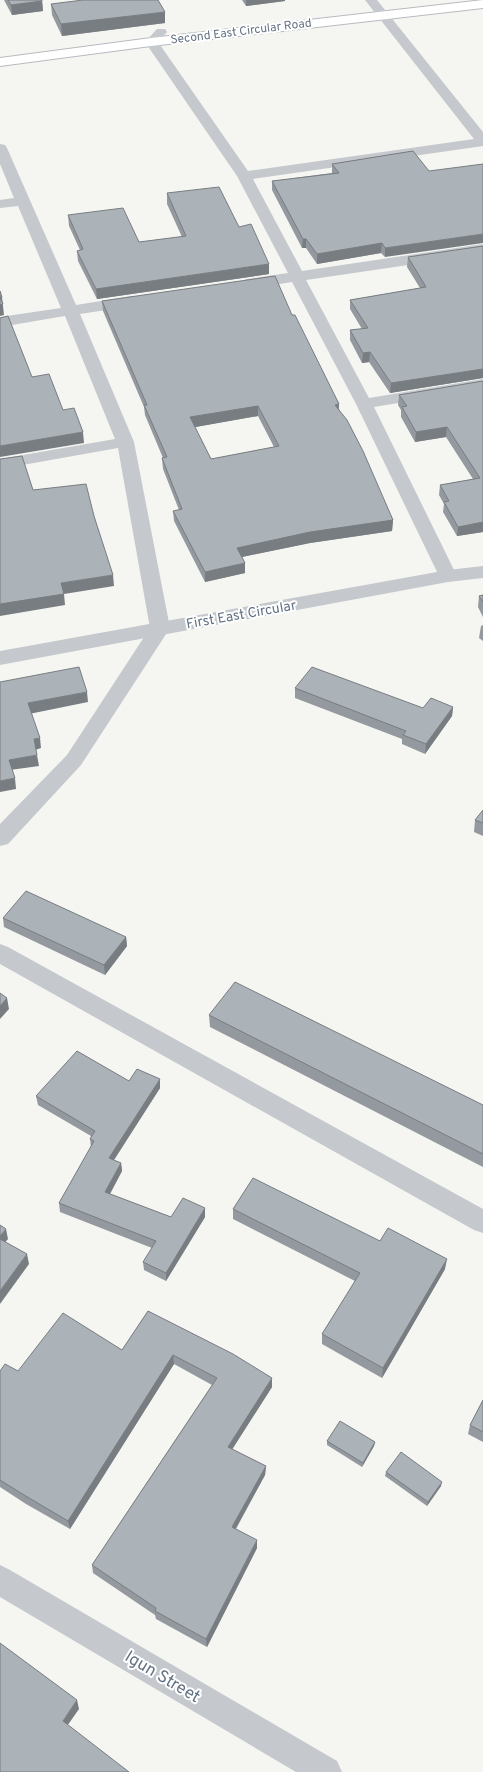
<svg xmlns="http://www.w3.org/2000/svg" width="483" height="1772" viewBox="0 0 483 1772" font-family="Overpass,sans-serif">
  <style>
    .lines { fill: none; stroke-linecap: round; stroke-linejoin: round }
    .secondary-casing { stroke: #b7bbc0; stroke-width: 2 }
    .minor { fill: #c5c8cc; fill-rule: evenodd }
    .tertiary { fill: #c5c8cc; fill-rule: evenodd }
    .secondary { fill: #fff; fill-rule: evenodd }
    .wall { fill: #93999e; fill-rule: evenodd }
    .shaded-wall { fill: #787d81 }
    .building { fill: #abb2b8; stroke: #787d81; fill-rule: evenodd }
    .labels { text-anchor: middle; stroke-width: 4; stroke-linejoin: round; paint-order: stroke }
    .far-street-label { font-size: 12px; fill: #637284; stroke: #fff }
    .street-label { font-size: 14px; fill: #637284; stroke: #fff }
    .near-street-label { font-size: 17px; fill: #637284; stroke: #fff }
  </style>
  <rect width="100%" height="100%" fill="#f5f6f2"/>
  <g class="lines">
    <!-- secondary casing -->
    <g class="secondary-casing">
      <path id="secondary" d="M483 0V8L151 46 0 66V58L151 38Z"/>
    </g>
    <!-- minor -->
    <g class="minor">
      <path d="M365 0H377L483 132V146L253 179 302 271 483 244V254L306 280 369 398 483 379V389L374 407 457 576 455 580 448 582 441 580 439 576 356 404 292 282 247 289 242 287 239 284 242 281 247 279 288 273 237 176 145 42 157 29H165L167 32 158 42 248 171 474 139Z"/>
      <path d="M0 144 5 145 7 148 76 305 132 296 138 298 140 301 138 304 132 306 80 314 134 442 170 628 81 765 8 844 0 846V824L67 755 150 628 118 448 0 469V459L115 439 65 316 0 327V317L61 308 18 206 0 208V200L14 198 0 164Z"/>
      <path d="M0 944 8 947 483 1209V1233L474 1230 0 964Z"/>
      <path d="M0 1565 10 1570 337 1761 342 1772H296L0 1597Z"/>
    </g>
    <!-- tertiary -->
    <path class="tertiary" d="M483 566V578L448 582 0 665V651L448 570Z"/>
    <!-- secondary -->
    <use href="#secondary" class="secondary"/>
  </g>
  <!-- wall -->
  <g class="wall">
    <path d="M4 0H42L43 11 12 15Z"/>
    <path d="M242 0H285V1L246 6Z"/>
    <path d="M51 4 165 23 62 36 52 15Z"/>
    <path d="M413 151 385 257 381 253 317 264 306 248H302L272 190V181L332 173V164Z"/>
    <path d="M167 193 239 227 269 274 97 299 78 261 77 251 80 250 69 226 68 215 139 242 182 237 167 204Z"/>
    <path d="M483 246V378L390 393 369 362 362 363 350 340V330L362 329 350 309V300L420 288 407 267 408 257Z"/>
    <path d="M102 301 292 315 339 404V409L393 520 392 531 310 543 242 557 245 563V573L205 582 174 521 173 511 179 510 163 469 162 458H163L145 415 144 407 103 311ZM258 416 274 447 211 459 195 427Z"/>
    <path d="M483 381V532L457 536 443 512 444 504 439 495 440 485 473 479 446 437 415 442 401 417V410L398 405 399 395Z"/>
    <path d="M483 595V617L478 607 479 596Z"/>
    <path d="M483 625V641L479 638 481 626Z"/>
    <path d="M295 688 423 708 453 707 452 716 425 754 402 744V739L295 698Z"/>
    <path d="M483 810V836L474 832 475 820Z"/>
    <path d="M3 918 126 937 127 946 105 975 4 927Z"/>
    <path d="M209 1015 483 1105V1167L210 1027Z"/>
    <path d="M129 1081 160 1088 114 1160 121 1163 122 1171 110 1194 171 1217H205L166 1281 144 1270 143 1262 152 1248 60 1212 59 1203 91 1147 90 1139 91 1136 38 1105 36 1096Z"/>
    <path d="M233 1209 380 1241 445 1269 382 1378 322 1344V1334L355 1281 233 1219Z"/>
    <path d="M148 1311 272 1387 232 1449 266 1466 265 1475 236 1529 257 1548 207 1647 156 1619 155 1615 93 1573 92 1565 212 1385 174 1364 70 1529 26 1504 0 1487V1371H18L122 1350Z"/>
    <path d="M483 1400V1442L468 1434 470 1425Z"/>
    <path d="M327 1441 375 1442 374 1446 362 1467 327 1445Z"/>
    <path d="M386 1472 441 1486 427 1506 385 1476Z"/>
  </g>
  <!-- shaded-wall -->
  <g class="shaded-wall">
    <path d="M246 0H285V1L246 6Z"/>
    <path d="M42 1 43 11 12 15 11 5Z"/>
    <path d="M165 12V23L62 36 61 24Z"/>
    <path d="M483 234V243L385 257V248Z"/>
    <path d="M303 239H306V248H302Z"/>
    <path d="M382 243 381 253 317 264V254Z"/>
    <path d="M269 264V274L97 299 96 289Z"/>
    <path d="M0 297H2L4 315 0 316Z"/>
    <path d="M370 352 369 362 362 363 363 353Z"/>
    <path d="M483 369V378L390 393 391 383Z"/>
    <path d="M339 404 338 415 335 405Z"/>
    <path d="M258 406V416L190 428V417Z"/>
    <path d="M447 427 446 437 415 442 416 432Z"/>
    <path d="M83 432 84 443 0 457V446Z"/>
    <path d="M393 520 392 531 310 543 237 558V548L310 532Z"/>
    <path d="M483 522V532L457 536 458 527Z"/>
    <path d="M245 563V573L205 582V572Z"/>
    <path d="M113 575 114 586 64 594 65 605 0 616V604L61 583Z"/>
    <path d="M87 692 88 702 29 714 28 703Z"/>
    <path d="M453 707 452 716 425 754 426 744Z"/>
    <path d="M40 738 41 748 35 750 34 739Z"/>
    <path d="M37 755 39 766 10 770 9 760Z"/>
    <path d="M15 778 16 789 0 792V781Z"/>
    <path d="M126 937 127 946 105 975 104 965Z"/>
    <path d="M7 998 9 1009 0 1019V1006Z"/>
    <path d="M160 1079V1088L110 1166 109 1158Z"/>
    <path d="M121 1163 122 1171 106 1201 105 1192Z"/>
    <path d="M205 1208V1217L166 1281V1273Z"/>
    <path d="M6 1229 8 1239 0 1248V1236Z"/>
    <path d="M27 1254 29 1264 0 1304V1291Z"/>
    <path d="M447 1259 445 1269 382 1378 383 1368Z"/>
    <path d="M173 1355 174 1364 70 1529 68 1521Z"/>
    <path d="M272 1378V1387L228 1456V1447Z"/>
    <path d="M375 1442 374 1446 362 1467 363 1463Z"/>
    <path d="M266 1466 265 1475 232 1535V1527Z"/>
    <path d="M442 1482 441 1486 427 1506 428 1502Z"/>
    <path d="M257 1540V1548L207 1647 206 1639Z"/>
    <path d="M77 1700 79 1709 65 1729 63 1721Z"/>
  </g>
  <!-- building -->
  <g class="building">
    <path d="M8 0H42V1L11 5Z"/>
    <path d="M83 0H158L165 12 61 24 51 4Z"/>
    <path d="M413 151 429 171 483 164V234L385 248 382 243 317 254 306 239H303L272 181 339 173 332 164Z"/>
    <path d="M219 187 239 227 251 224 269 264 96 289 77 251 83 249 68 215 123 208 139 242 186 236 167 193Z"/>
    <path d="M483 246V369L391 383 370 352 363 353 350 330 368 328 350 300 426 287 408 257Z"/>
    <path d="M275 276 292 315H295L339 404 335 405 347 420 363 451 393 520 310 532 237 548 245 563 205 572 173 511 182 509 162 458 167 457 144 405H147L102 301ZM258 406 279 446 211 459 190 417Z"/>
    <path d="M0 291 2 297H0L3 304 0 305Z"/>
    <path d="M8 316 32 377 49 374 63 410 74 408 83 432 0 446V318Z"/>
    <path d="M483 381V522L458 527 444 502 449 501 440 485 480 478 447 427 416 432 402 407 407 406 399 395Z"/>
    <path d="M22 456 33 490 86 484 94 516 113 575 61 583 64 594 0 604V459Z"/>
    <path d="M483 595V602L479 596Z"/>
    <path d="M79 667 87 692 28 703 40 738 34 739 37 755 9 760 15 778 0 781V682Z"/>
    <path d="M312 667 423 708 431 698 453 707 426 744 403 735 406 731 295 688Z"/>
    <path d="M483 810V823L475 820Z"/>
    <path d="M26 891 126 937 104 965 3 918Z"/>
    <path d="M235 982 483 1105V1154L209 1015Z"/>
    <path d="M0 993 7 998 0 1006Z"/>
    <path d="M77 1051 129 1081 137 1069 160 1079 109 1158 121 1163 105 1192 171 1217 183 1198 205 1208 166 1273 143 1262 156 1241 59 1203 94 1141 90 1139 95 1131 36 1096Z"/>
    <path d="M253 1178 380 1241 388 1228 447 1259 383 1368 322 1334 360 1273 233 1209Z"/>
    <path d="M0 1225 6 1229 0 1236Z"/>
    <path d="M0 1239 27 1254 0 1291Z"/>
    <path d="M148 1311 233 1354 272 1378 228 1447 266 1466 232 1527 257 1540 206 1639 155 1611 156 1608 92 1565 217 1378 173 1355 68 1521 24 1495 0 1480V1371L5 1364 18 1371 63 1313 122 1350Z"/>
    <path d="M483 1400V1432L470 1425Z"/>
    <path d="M340 1421 375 1442 363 1463 327 1441Z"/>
    <path d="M401 1452 442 1482 428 1502 386 1472Z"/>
    <path d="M0 1643 77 1700 63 1721 129 1772H0Z"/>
  </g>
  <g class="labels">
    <!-- far-street labels -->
    <g class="far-street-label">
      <text transform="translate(241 31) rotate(-7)" y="4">Second East Circular Road</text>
    </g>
    <!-- street labels -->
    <g class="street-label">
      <text transform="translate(241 614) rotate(-10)" y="5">First East Circular</text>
    </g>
    <!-- near-street labels -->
    <g class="near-street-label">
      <text transform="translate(163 1676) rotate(31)" y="6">Igun Street</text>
    </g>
  </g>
</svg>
